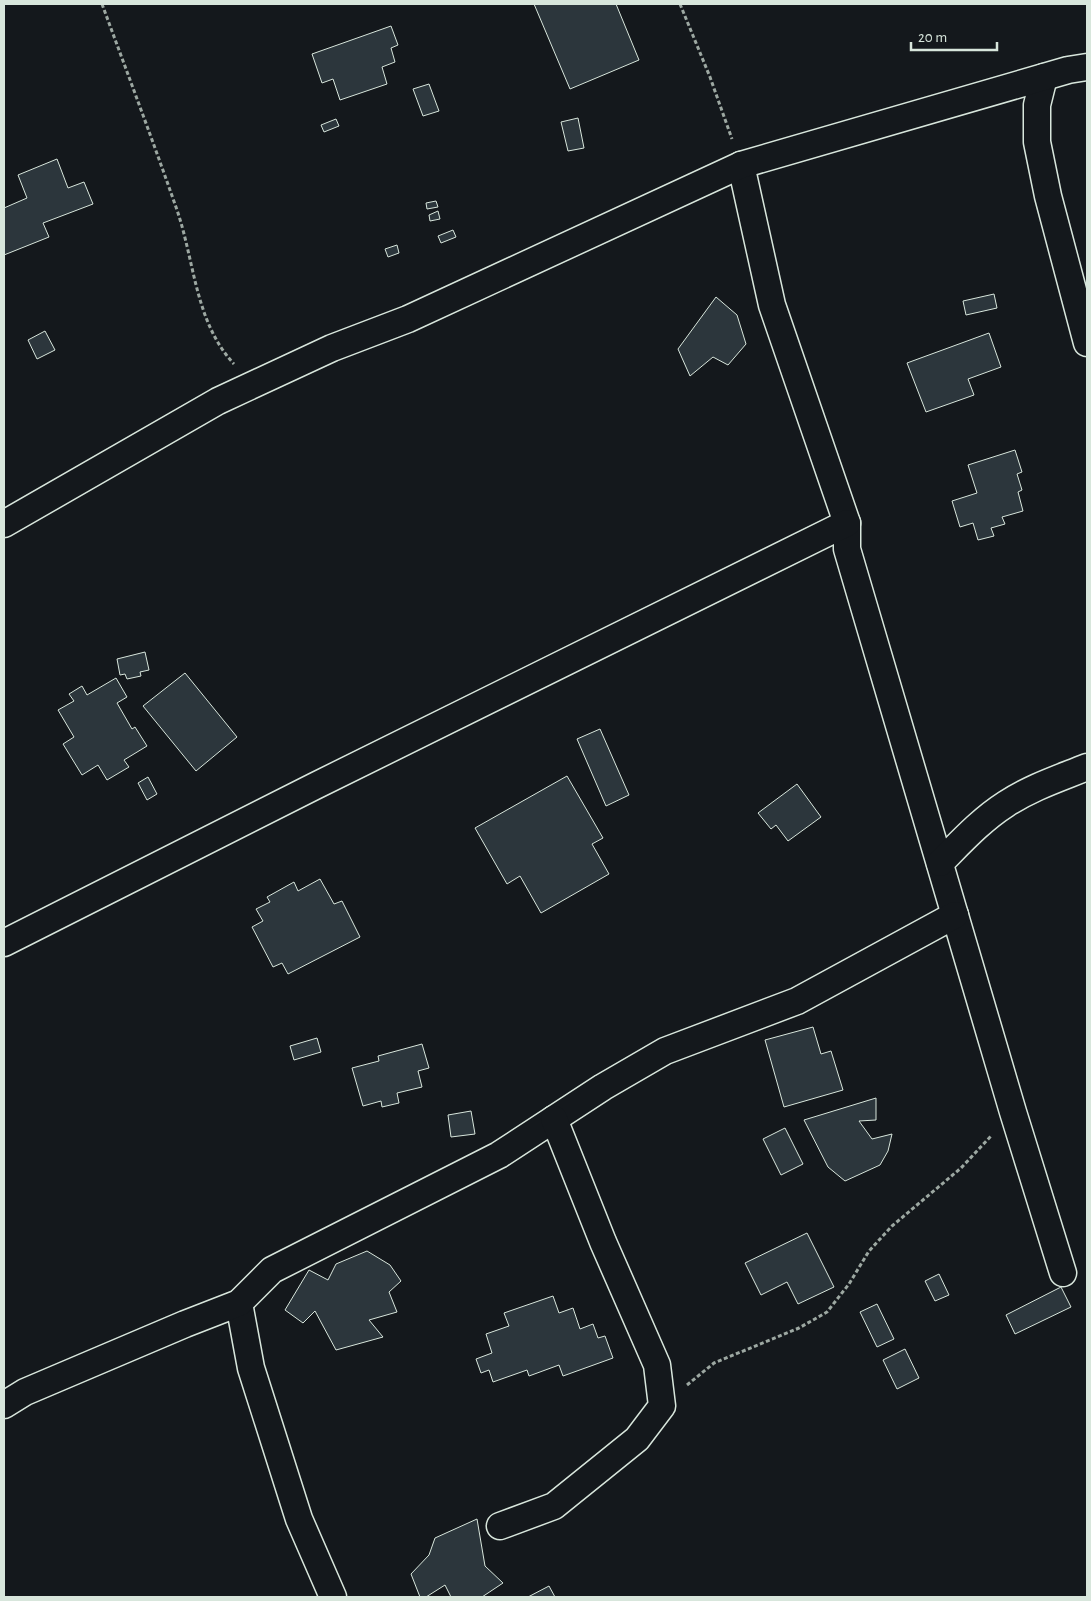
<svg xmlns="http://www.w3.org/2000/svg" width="1091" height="1601" viewBox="0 0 1091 1601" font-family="'Alegreya Sans',sans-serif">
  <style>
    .building { fill: #2c363c; stroke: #d8e6dc }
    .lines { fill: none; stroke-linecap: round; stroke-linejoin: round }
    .minor-casing { stroke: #d8e6dc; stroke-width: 29 }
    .path { stroke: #9da8a2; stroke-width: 3; stroke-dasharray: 4 2.5; stroke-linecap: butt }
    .minor { stroke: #14181c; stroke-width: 26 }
  </style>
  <rect width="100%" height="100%" fill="#14181c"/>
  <!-- building -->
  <g class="building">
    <path d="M534 4H616L639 60 570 89Z"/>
    <path d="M391 26 398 45 391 48 395 62 382 67 387 84 340 100 333 79 322 83 312 54Z"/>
    <path d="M429 84 439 111 423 116 413 89Z"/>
    <path d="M578 118 584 148 568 151 561 122Z"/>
    <path d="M336 119 339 126 324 132 321 125Z"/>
    <path d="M57 159 68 188 84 182 93 204 43 223 49 237 4 255V208L27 198 18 175Z"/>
    <path d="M436 201 438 207 427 209 426 203Z"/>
    <path d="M438 211 440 219 430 221 429 215Z"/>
    <path d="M453 230 456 237 441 243 438 236Z"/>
    <path d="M397 245 399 253 388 257 385 249Z"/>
    <path d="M994 294 997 308 966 315 963 301Z"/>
    <path d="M716 297 737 315 746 344 728 365 713 357 690 376 678 349Z"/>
    <path d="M45 331 55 350 37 359 28 340Z"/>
    <path d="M989 333 1001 367 968 379 974 395 926 412 907 363Z"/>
    <path d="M1015 450 1022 472 1017 474 1022 490 1018 492 1023 511 1002 517 1005 524 991 528 994 536 978 540 973 523 960 527 952 501 977 493 968 465Z"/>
    <path d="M145 652 149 670 140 672 141 676 127 679 125 674 120 675 117 659Z"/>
    <path d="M185 673 237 737 196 771 143 706Z"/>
    <path d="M116 678 127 697 117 703 132 729 135 727 147 746 124 760 129 767 107 780 98 765 82 775 63 744 74 737 58 710 74 701 69 694 82 686 87 695Z"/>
    <path d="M600 729 629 795 606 806 577 739Z"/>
    <path d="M567 776 603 838 592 844 609 874 541 913 520 876 507 884 475 828Z"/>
    <path d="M148 777 157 794 147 800 138 783Z"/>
    <path d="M797 784 821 817 788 841 776 825 771 829 758 813Z"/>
    <path d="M320 879 334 904 342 901 360 937 288 974 282 963 273 967 252 927 263 921 256 909 270 902 267 897 294 882 298 891Z"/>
    <path d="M813 1027 821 1054 831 1051 843 1090 784 1107 765 1040Z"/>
    <path d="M317 1038 321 1052 294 1060 290 1046Z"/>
    <path d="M422 1044 429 1068 418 1071 422 1087 397 1093 399 1103 382 1107 381 1101 363 1106 352 1068 379 1061 378 1056Z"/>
    <path d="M876 1098V1120L859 1121 872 1139 892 1134 888 1151 880 1165 845 1181 828 1167 804 1120Z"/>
    <path d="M471 1111 475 1134 451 1137 448 1115Z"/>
    <path d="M785 1128 803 1164 781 1175 763 1139Z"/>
    <path d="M807 1233 834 1287 798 1304 787 1282 761 1295 745 1263Z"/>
    <path d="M367 1251 390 1265 401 1281 389 1292 397 1312 369 1320 383 1337 336 1350 315 1311 303 1323 285 1310 309 1270 328 1280 336 1264Z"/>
    <path d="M939 1274 949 1295 935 1301 925 1281Z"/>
    <path d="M1061 1287 1071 1307 1015 1334 1006 1315Z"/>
    <path d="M553 1296 559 1313 573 1308 580 1329 593 1324 598 1338 605 1336 613 1358 563 1376 559 1365 529 1376 527 1370 493 1382 489 1370 481 1373 476 1359 492 1353 486 1334 509 1326 504 1313Z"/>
    <path d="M877 1304 894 1339 877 1347 860 1312Z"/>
    <path d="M905 1349 919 1378 897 1389 883 1360Z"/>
    <path d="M477 1519 485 1566 503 1583 482 1597H451L445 1585 426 1597H420L411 1574 429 1555 435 1538Z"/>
    <path d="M549 1586 555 1597H528Z"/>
  </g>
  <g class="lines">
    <!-- minor casing -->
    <g class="minor-casing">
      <g id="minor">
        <path d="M1044 77 1037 105V142L1048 196 1087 343"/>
        <path d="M741 165 772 305 847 523V549L1013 1112 1063 1273"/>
        <path d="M4 524 218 401 332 348 408 319 741 165 1068 70 1087 67"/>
        <path d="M940 863C961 842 981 820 1006 804 1032 787 1060 778 1087 767"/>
        <path d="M4 943 315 786 847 523"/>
        <path d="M239 1303 251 1368 299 1519 333 1597"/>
        <path d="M4 1405 25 1392 185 1324 239 1303 272 1270 499 1155 603 1087 665 1051 797 1001 955 915"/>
        <path d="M500 1526 554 1506 637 1439 662 1406 657 1365 603 1242 554 1119"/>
      </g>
    </g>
    <!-- path -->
    <g class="path">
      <path d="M102 4C127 72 153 141 177 210 195 263 195 322 234 364"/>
      <path d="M680 4 710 77 732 139"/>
      <path d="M687 1385 714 1363 799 1328 827 1312 849 1284 869 1251 892 1226 961 1168 991 1136"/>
    </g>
    <!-- minor -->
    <use href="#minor" class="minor"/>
  </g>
  <!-- border -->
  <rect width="1091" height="1601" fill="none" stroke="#d8e6dc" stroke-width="10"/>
  <!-- scale -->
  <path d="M911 42v8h86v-8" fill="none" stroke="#d8e6dc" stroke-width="2.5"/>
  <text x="918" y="42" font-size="15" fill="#d8e6dc" stroke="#14181c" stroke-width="4" paint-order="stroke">20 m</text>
</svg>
